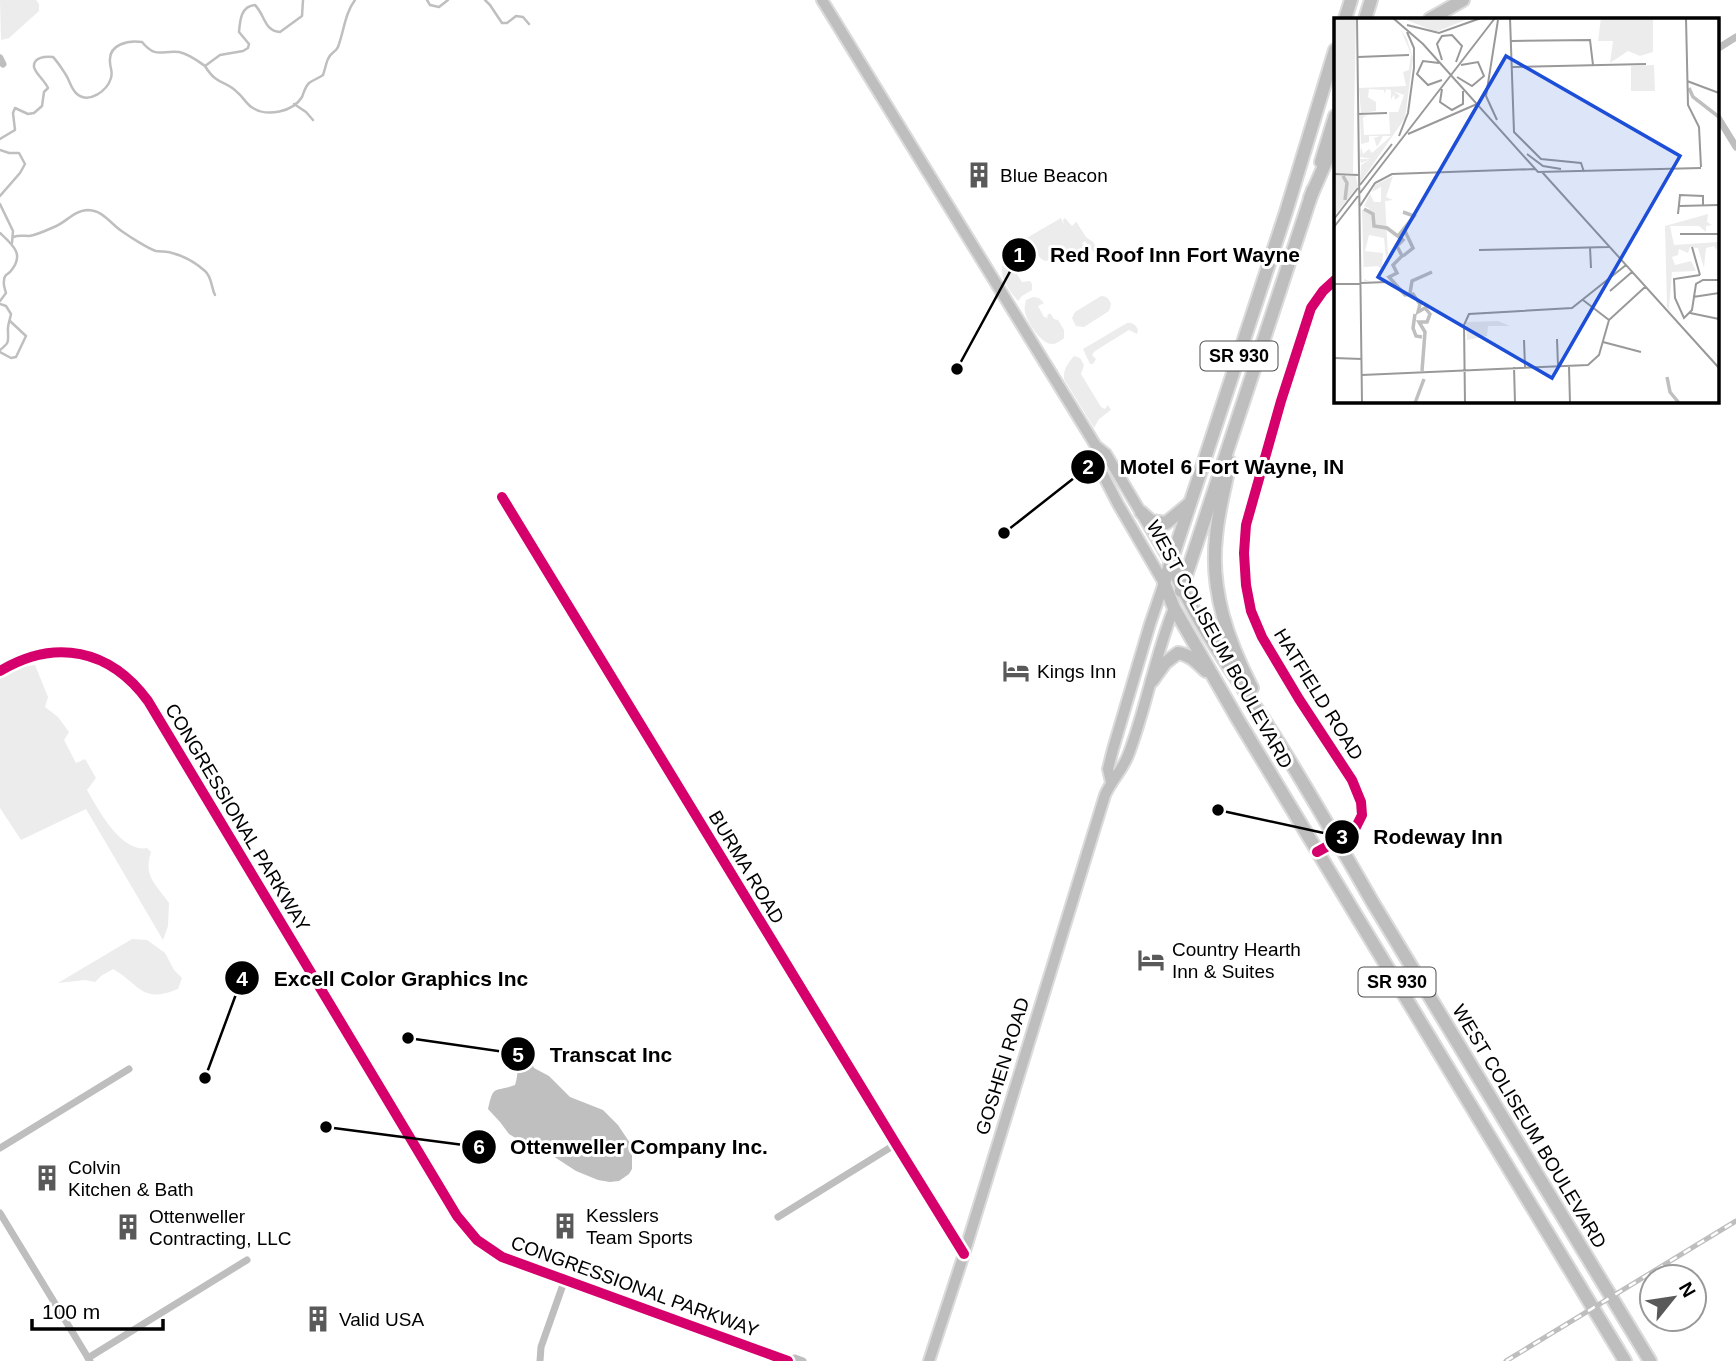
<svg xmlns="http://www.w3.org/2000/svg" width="1736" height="1361" viewBox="0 0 1736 1361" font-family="Arial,sans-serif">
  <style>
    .green { fill: #ececec }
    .water { fill: #bfbfbf }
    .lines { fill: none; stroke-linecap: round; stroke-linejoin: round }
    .stream { stroke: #bfbfbf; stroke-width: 2.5 }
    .primary-casing { stroke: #dbdbdb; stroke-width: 14 }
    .trunk-casing { stroke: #dbdbdb; stroke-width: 16 }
    .motorway-casing { stroke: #dbdbdb; stroke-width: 16 }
    .minor { stroke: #bebebe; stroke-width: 7 }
    .primary { stroke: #bebebe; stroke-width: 10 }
    .trunk { stroke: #bebebe; stroke-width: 12 }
    .motorway { stroke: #bebebe; stroke-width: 12 }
    .rail-casing { stroke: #bebebe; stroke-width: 5 }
    .rail { stroke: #fff; stroke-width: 2.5; stroke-dasharray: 8; stroke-linecap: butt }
    .cycleway-casing { stroke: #fff; stroke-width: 15 }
    .cycleway { stroke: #d6006c; stroke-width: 10 }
    .labels { text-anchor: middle; stroke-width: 6; stroke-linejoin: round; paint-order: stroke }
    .shield { fill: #fff; stroke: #4c4c4c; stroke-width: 2 }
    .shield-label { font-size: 18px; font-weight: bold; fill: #000 }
    .poi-label { font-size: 19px; fill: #000; stroke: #fff; text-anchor: start }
    .street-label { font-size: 19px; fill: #000; stroke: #fff }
    .inset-river { fill: none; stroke: #bfbfbf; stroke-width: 3.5 }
    .inset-road { fill: none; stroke: #999; stroke-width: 2 }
    .view { fill: #1d4ed8; fill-opacity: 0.15; stroke: #1d4ed8; stroke-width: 3.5 }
    .inset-edge { fill: none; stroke: #000; stroke-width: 3.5 }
    .leader { fill: none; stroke: #000; stroke-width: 2.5 }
    .callout-dot { fill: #000; stroke: #fff; stroke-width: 2.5 }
    .mark-label { font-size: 21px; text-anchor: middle; font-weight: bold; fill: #fff }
    .callout-label { font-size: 21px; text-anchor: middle; font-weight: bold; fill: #000; stroke: #fff; stroke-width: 6; stroke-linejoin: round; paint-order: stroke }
  </style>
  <rect width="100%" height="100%" fill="#fff"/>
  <!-- green -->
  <g class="green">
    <path d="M0 0H36L39 4V11L9 38 1 40Z"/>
    <path d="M1061 218 1064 225 1063 220 1065 218 1072 226 1076 222 1077 223 1086 237 1093 242 1100 253 1103 255 1109 250 1113 257 1103 262H1101L1085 241 1082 243 1086 249 1071 259 1052 255 1049 260 1045 261 1040 258 1030 244 1028 246 1027 251C1022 256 1017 255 1010 252L1018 243Z"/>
    <path d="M1004 261 1013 268 1022 282 1030 281 1032 284V290L1022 296 1018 301C1009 291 997 274 1004 261Z"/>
    <path d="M1101 296C1107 296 1109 299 1111 304L1109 311 1084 327 1076 326 1072 318 1075 312Z"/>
    <path d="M1033 297 1039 298 1044 303 1038 306 1044 317 1048 318 1047 316 1050 313 1054 319 1058 320 1064 330V338C1062 340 1057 343 1054 344 1042 346 1027 322 1025 312 1024 308 1025 305 1026 300Z"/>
    <path d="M1127 323C1132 322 1136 325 1138 330L1137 334 1129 330 1095 351 1092 355 1096 359 1093 364H1090L1083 349Z"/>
    <path d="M1074 356 1080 358 1084 365 1081 374 1101 407 1105 409 1108 405 1111 410 1099 419 1094 428 1064 379C1063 370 1068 363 1074 356Z"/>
    <path d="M35 665 48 697 45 707 58 717 69 732 64 740 76 763 85 759 96 778 87 790C98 809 121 853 147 848L151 852C143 877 156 884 169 903L168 926 163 940 86 809 21 840 0 808V679L20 667Z"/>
    <path d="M132 939 147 940 165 953 174 970 182 978 178 989C141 1004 141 985 113 969L101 976 95 982 85 980 58 983Z"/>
  </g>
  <!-- water -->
  <path class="water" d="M525 1058 531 1061 534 1068 549 1076 570 1097 603 1110 618 1125 632 1146V1169L629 1174 619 1181 610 1182 598 1180 576 1171 553 1156 530 1147 509 1134 500 1122 488 1109C494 1083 494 1093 515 1085 519 1075 515 1065 525 1058Z"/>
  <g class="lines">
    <!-- stream -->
    <g class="stream">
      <path d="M427 0 430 5 439 7 448 0"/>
      <path d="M485 0 490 5 502 23H507L516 16 523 17 529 24"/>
      <path d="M205 66C217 86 226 80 238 93 243 97 247 105 253 108 267 117 293 112 302 97 304 92 305 87 309 83 313 80 319 78 323 75 325 70 326 63 328 59 330 53 336 52 338 47 344 31 345 13 355 0"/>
      <path d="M294 104 306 112 313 120"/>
      <path d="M0 139 15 130 13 113 15 108 28 114 34 113 42 106 44 92 48 88C45 81 35 73 34 67 33 57 46 56 53 57 58 62 62 69 66 75 70 81 71 89 77 94 89 104 107 91 111 78 113 71 110 68 110 62 108 44 129 40 142 42 156 59 162 50 179 52 189 54 198 61 205 66L220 55 243 51 248 48 249 44 239 32C240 20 241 6 255 5 265 15 264 31 280 32L302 16 303 0"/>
      <path d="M0 150 9 153H19L25 164 20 173 0 196"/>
      <path d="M0 204 13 231 12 243"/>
      <path d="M0 233C14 246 25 255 10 272 6 275 4 276 4 281 3 285 5 289 6 293L0 301"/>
      <path d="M13 237C19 235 23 236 29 236 37 235 47 230 54 227 67 222 73 211 87 210 104 210 110 224 123 232 130 237 149 249 156 251 161 252 167 251 172 253 184 256 196 263 205 271 212 277 211 287 215 295"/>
      <path d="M0 304 6 306 11 314C10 320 7 326 8 331 8 342 10 342 0 350"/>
      <path d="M0 352 11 358 16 357 26 336 10 321"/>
    </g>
    <!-- primary casing -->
    <g class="primary-casing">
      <g id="primary">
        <path d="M822 0 1096 446 1106 454 1171 563"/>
        <path d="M1096 446 1095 459 1118 504 1164 583 1150 624 1113 749 1108 769 1111 782"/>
        <path d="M929 1361 964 1254 1105 795C1112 779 1123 770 1129 753 1147 705 1155 655 1174 608"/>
      </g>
    </g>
    <!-- trunk casing -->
    <g class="trunk-casing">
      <g id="trunk">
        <path d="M1345 19 1351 0"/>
        <path d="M1365 19 1371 0"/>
        <path d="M1335 50 1286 212 1164 583 1174 608 1237 718 1625 1361"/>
        <path d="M1321 162 1335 116"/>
        <path d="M1230 462C1225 487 1218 512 1216 537 1210 591 1228 641 1252 688"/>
        <path d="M1141 512 1151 521 1166 523 1189 504"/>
        <path d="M1171 563C1196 625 1239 680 1275 737 1309 791 1341 847 1373 903L1650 1361"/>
        <path d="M1181 591 1313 190"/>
        <path d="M1152 681 1165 663 1178 653C1191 655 1197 663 1206 671"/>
      </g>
    </g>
    <!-- motorway casing -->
    <g class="motorway-casing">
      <g id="motorway">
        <path d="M1430 19 1463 0"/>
        <path d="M1310 198 1335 141"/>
      </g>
    </g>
    <!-- minor -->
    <g class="minor">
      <path d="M1717 49 1736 37"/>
      <path d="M0 58 3 64"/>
      <path d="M1717 116 1736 147"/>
      <path d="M502 497 896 1144 964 1253"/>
      <path d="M0 671C55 638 110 649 148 701L457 1216 477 1240 502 1257 788 1361"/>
      <path d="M1317 852 1337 841 1356 827 1362 815 1361 802 1352 780 1299 699 1262 637 1251 611 1246 585 1244 553 1246 525 1281 401 1311 308 1323 291 1335 280"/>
      <path d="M0 1148 129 1069"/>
      <path d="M0 1213 90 1361"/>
      <path d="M778 1217 896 1144"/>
      <path d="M88 1358 247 1260"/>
      <path d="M786 1360 795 1358 803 1361"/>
      <path d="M540 1361 541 1347 565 1279"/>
    </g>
    <!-- primary -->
    <use href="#primary" class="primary"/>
    <!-- trunk -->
    <use href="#trunk" class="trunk"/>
    <!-- motorway -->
    <use href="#motorway" class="motorway"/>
    <!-- rail casing -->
    <g class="rail-casing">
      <path id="rail" d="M1506 1361 1736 1221"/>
    </g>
    <!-- rail -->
    <use href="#rail" class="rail"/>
    <!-- cycleway casing -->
    <g class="cycleway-casing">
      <g id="cycleway">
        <path d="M502 497 896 1144 964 1254"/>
        <path d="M0 671C55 638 110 649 148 701L457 1216 477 1240 502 1257 788 1361"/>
        <path d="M1317 852 1337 841 1356 827 1362 815 1361 802 1352 780 1299 699 1262 637 1251 611 1246 585 1244 553 1246 525 1281 401 1311 308 1323 291 1335 280"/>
      </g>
    </g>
    <!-- cycleway -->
    <use href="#cycleway" class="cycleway"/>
  </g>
  <!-- icons -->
  <defs>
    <g id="building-bare" transform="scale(2.1)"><path d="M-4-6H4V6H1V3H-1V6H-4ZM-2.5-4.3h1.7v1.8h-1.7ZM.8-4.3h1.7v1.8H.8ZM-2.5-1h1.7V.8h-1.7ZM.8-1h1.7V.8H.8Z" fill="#595959" stroke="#fff" stroke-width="2.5" paint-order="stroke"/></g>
    <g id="hotel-bare" transform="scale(2.1)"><path d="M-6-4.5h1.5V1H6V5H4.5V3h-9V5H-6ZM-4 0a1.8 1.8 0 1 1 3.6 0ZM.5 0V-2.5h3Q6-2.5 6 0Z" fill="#595959" stroke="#fff" stroke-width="2.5" paint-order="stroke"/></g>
  </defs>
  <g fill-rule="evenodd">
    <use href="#building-bare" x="979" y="175"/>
    <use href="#hotel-bare" x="1016" y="671"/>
    <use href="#hotel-bare" x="1151" y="960"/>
    <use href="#building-bare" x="47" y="1178"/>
    <use href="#building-bare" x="565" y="1226"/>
    <use href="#building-bare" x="128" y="1227"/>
    <use href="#building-bare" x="318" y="1319"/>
  </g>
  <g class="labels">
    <!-- shield labels -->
    <g class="shield">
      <rect x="1200.5" y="341.5" width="77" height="29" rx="5"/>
      <rect x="1358.5" y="967.5" width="77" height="29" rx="5"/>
    </g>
    <g class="shield-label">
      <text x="1239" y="362">SR 930</text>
      <text x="1397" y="988">SR 930</text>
    </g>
    <!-- poi labels -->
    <g class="poi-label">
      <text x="1000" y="182">Blue Beacon</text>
      <text x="1037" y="678">Kings Inn</text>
      <text x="1172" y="956">Country Hearth<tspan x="1172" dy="22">Inn &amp; Suites</tspan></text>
      <text x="68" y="1174">Colvin<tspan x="68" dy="22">Kitchen &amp; Bath</tspan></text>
      <text x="586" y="1222">Kesslers<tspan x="586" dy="22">Team Sports</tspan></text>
      <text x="149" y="1223">Ottenweller<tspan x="149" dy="22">Contracting, LLC</tspan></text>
      <text x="339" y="1326">Valid USA</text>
    </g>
    <!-- street labels -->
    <g class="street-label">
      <text transform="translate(1220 644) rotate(61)" y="7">WEST COLISEUM BOULEVARD</text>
      <text transform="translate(1319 694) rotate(58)" y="7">HATFIELD ROAD</text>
      <text transform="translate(238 817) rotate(59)" y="7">CONGRESSIONAL PARKWAY</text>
      <text transform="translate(747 867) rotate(59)" y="7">BURMA ROAD</text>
      <text transform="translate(1002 1066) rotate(-73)" y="7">GOSHEN ROAD</text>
      <text transform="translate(1530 1126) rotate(59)" y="7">WEST COLISEUM BOULEVARD</text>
      <text transform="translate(635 1286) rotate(20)" y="7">CONGRESSIONAL PARKWAY</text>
    </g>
  </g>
  <!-- overview -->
  <g transform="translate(1334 18)">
    <rect width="385" height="385" fill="#fff"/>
    <path d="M0 0H22L19 155H0ZM68 0H136L102 14ZM267 0H319V34L306 38 294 33 276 45 279 23H264ZM67 12 73 21 79 40 71 100 26 165 27 147 35 142 27 145 26 141H38L26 139 27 129 29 136 35 131 38 135 57 118H49L43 129 40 120 46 118H35V124L27 126 26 97 34 98 29 99 30 117 56 116 55 94H64L70 77 59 73 66 78 61 82 60 76 57 82V72L52 71 51 76 50 72 35 71 34 79 42 84V93L27 95 25 70 72 68 69 54 75 52 77 36ZM320 47 321 73H297V48ZM0 157 22 158 24 168 0 198ZM59 158 52 179 59 182 51 183 54 236 52 240 50 220 35 217 31 233 49 235 48 252 44 248 30 249V261L36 263H30L28 192 36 191 30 188 36 176 40 184H47V169L38 174 41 167ZM374 196 373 204 378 207 372 208V214L365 208H336L340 227 385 224 382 232 380 228 372 230 370 250 364 230 356 229 354 235 345 231 344 237 338 239 341 247 357 243 362 253 338 254 335 290 339 296 333 289 331 208ZM164 303 176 308H154L153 318 133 322 132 304Z" fill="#ececec"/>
    <path class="inset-river" d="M355 70 359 79 385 99M9 158 13 165 11 182M30 191 39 196 40 208 53 210 69 222 63 228 68 238 59 247 63 255 55 259 71 277 79 276 86 286 84 294 91 290 96 296 93 304H85L91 314 88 353M64 218 80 198 69 194M69 238 79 230 70 211M76 275 78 263 98 254M81 296 79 310 82 318 88 319M333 359 336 374 345 385M81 385 90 361"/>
    <path class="inset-road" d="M23 0 28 385M59 0 89 26 204 154 367 150M176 0 180 114 207 141 247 145 250 154M352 0 354 87 365 109 367 149M73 7 105 15 147 0M177 23 256 22 259 47M24 39 75 37M108 42 103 26 108 18 118 17 128 28 122 44M105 45 89 43 83 56 94 67 108 62M178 49 312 46M123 59 138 68 150 58 144 44 127 47M353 63 385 75M108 71 106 84 118 92 129 86V73M24 96 53 95M163 102 152 78 164 2M74 116 143 86M65 118 74 95 80 50V30L73 14M193 136 209 148 227 151M208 154 385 350M0 156 25 157M26 167 58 126M26 175 161 0M26 188 41 165 58 156 202 151M345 188 385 187M344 196 346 177 369 178V187M0 201 24 170M0 209 24 178M346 216H385M256 229 257 250M358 229 366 257M145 232 275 229M366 257 340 261 341 280 350 300 358 292 362 266 369 262H385M1 266 53 264M276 273 298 254M359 279 385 275M249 282 275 302M356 295 385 301M223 321 224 348M190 322 191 349M269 324 307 334M0 340 28 341M235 348 236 385M180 349 181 385M28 357 254 347 265 337 275 302 311 269M131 385 130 307 135 296 238 290 292 247"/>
    <path class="view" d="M172 38 346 138 218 360 44 259Z"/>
    <rect width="385" height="385" class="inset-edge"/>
  </g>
  <!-- callouts -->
  <path class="leader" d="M957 369L1019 255M1004 533L1088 467M1218 810L1342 837M205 1078L242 978M408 1038L518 1054M326 1127L479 1147"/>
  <g class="callout-dot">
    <circle cx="957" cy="369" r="7"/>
    <circle cx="1004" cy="533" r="7"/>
    <circle cx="1218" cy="810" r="7"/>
    <circle cx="205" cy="1078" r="7"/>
    <circle cx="408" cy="1038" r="7"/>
    <circle cx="326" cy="1127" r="7"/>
    <circle cx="1019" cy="255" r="18"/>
    <circle cx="1088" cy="467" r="18"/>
    <circle cx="1342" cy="837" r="18"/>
    <circle cx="242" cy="978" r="18"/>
    <circle cx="518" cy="1054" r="18"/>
    <circle cx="479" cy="1147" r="18"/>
  </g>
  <g class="mark-label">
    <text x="1019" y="262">1</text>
    <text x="1088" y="474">2</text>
    <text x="1342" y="844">3</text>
    <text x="242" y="986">4</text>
    <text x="518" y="1062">5</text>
    <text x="479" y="1154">6</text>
  </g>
  <g class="callout-label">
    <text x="1175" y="262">Red Roof Inn Fort Wayne</text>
    <text x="1232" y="474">Motel 6 Fort Wayne, IN</text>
    <text x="1438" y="844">Rodeway Inn</text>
    <text x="401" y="986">Excell Color Graphics Inc</text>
    <text x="611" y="1062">Transcat Inc</text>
    <text x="639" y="1154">Ottenweller Company Inc.</text>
  </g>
  <!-- north arrow -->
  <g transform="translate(1673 1298) rotate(60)"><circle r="33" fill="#ffffff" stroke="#999999" stroke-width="2"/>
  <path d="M0-5L12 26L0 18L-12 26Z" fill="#595959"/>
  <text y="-10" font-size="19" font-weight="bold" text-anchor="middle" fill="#000000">N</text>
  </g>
  <!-- scale -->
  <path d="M32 1319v10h131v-10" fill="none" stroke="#000000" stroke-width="3.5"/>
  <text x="42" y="1319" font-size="21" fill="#000000" stroke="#ffffff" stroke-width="5" paint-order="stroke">100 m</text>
</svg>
